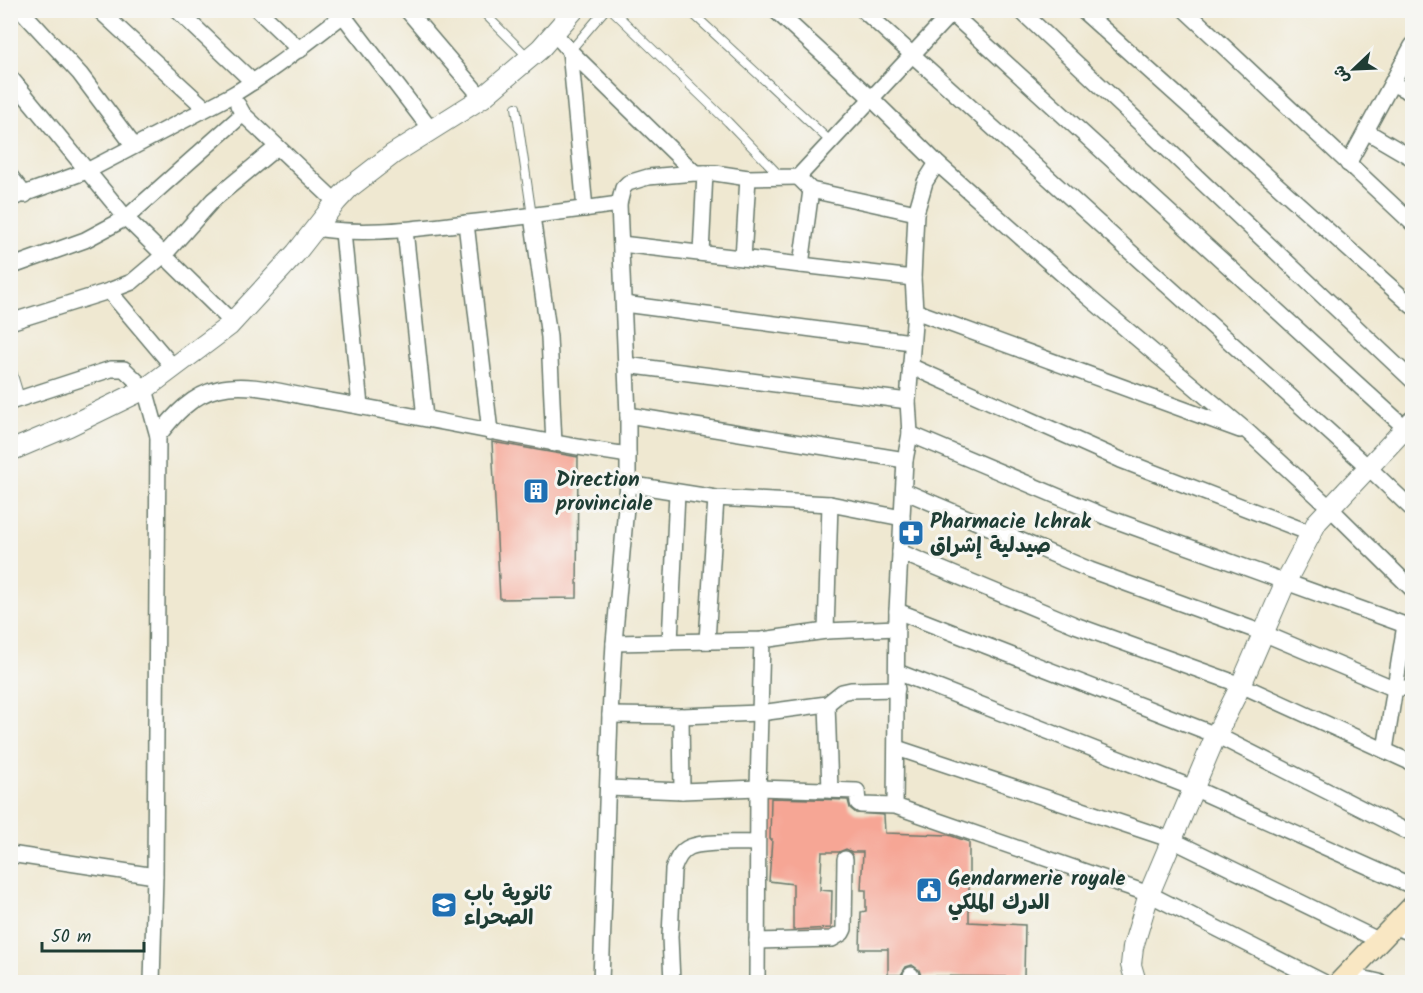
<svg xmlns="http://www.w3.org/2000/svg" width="1423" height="993" viewBox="0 0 1423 993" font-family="Kalam,'Playpen Sans Arabic',sans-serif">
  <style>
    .building { fill: #f6a695 }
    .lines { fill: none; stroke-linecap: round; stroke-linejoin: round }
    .service-casing { stroke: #68796b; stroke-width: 10 }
    .minor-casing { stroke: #68796b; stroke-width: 18 }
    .tertiary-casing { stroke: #68796b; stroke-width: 22 }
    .secondary-casing { stroke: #68796b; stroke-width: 24 }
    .service { stroke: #fff; stroke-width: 8 }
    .minor { stroke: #fff; stroke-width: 15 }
    .tertiary { stroke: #fff; stroke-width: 20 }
    .secondary { stroke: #f9e7c3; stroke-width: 21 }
    .labels { text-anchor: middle; stroke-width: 6; stroke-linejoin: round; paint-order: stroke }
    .poi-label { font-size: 21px; font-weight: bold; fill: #1f3d34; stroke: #f6f6f2; text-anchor: start }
  </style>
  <rect width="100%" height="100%" fill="#f6f6f2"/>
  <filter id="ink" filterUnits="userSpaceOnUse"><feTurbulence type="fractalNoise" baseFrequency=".0167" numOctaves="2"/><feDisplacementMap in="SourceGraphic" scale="12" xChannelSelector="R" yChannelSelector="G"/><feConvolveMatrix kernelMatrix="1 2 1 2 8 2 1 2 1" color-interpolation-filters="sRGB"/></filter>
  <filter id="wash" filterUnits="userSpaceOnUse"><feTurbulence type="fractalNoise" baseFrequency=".008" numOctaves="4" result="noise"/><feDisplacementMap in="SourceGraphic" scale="24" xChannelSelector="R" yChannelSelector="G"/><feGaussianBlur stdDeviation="1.35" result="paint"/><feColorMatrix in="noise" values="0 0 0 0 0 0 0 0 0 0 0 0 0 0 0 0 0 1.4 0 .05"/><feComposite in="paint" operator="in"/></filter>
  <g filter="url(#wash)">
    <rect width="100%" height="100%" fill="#efe8d1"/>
    <g id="blocks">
      <!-- building -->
      <g class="building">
        <path d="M492 442 578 457 577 598 500 599Z"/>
        <path d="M771 798 848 800 850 808 856 813 884 815 885 833 949 835 969 842V922L1025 925 1024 977 921 976 919 970 912 965 906 967 901 975H888V949H860L861 912 866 911V890H861L863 852H852L846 849 839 852H822L820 890 832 891 831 928 793 930V884L769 881 772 839H770Z"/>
      </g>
    </g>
  </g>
  <g filter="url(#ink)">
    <use href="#blocks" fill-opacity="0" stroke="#68796b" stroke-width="1.5"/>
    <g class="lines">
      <!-- service casing -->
      <g class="service-casing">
        <g id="service">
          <path d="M481 10 529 58"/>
          <path d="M612 10 728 122 781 177"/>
          <path d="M689 10 831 142"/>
          <path d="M570 51 605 10"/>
          <path d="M516 107 532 216"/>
          <path d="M10 365 20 398"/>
        </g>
      </g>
      <!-- minor casing -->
      <g class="minor-casing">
        <g id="minor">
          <path d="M21 10 80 74 134 146"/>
          <path d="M99 10 205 108"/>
          <path d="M177 10 253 82"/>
          <path d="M258 10 300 50"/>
          <path d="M339 10 431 130"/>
          <path d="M407 10 482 98"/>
          <path d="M775 10 872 99 937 163 1087 296 1249 433 1329 507 1412 589"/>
          <path d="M863 10 1368 467 1412 509"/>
          <path d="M948 10 1412 434"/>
          <path d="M1020 10 1412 380"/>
          <path d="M1082 10 1412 306"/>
          <path d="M1185 10 1412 223"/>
          <path d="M554 33 570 51 585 209"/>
          <path d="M570 51 695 173"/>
          <path d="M10 77 126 218 232 322"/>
          <path d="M1393 84 1412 93"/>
          <path d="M238 105 243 114 336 202"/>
          <path d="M1366 131 1412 158"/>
          <path d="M1348 164 1412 46"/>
          <path d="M10 176 25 195"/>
          <path d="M798 177 811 190 916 213"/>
          <path d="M10 199 87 171 232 95C274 70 311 39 350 10"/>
          <path d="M532 216 549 337 554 444"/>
          <path d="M466 223 490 432"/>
          <path d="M315 228C360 235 404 230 449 225 506 219 562 212 619 204"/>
          <path d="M405 230 425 418"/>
          <path d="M343 232 360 406"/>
          <path d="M621 244 913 278"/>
          <path d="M701 253 705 173"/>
          <path d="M743 258 748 178"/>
          <path d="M801 265 811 190"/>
          <path d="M10 267 85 240 126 218 243 114"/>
          <path d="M109 291 174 368"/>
          <path d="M624 304 911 342"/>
          <path d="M915 311 1240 430"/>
          <path d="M10 322 109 291 132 282 165 254 213 200 277 147"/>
          <path d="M626 365 908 401"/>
          <path d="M910 366 1121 460 1310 533"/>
          <path d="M10 402 111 369H124L145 389 158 436"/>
          <path d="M628 415 905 460"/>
          <path d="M910 434 1109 518 1405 625H1412"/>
          <path d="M628 484 716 498 830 504 902 518"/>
          <path d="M904 491 1090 570 1263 633 1393 688H1412"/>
          <path d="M900 552 1075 625 1241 685 1412 763"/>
          <path d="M897 611 1216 735 1412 834"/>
          <path d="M826 631 830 504"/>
          <path d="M707 641 716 498"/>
          <path d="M670 642 677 493"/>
          <path d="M614 643 762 640 826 631 897 628"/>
          <path d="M897 672 1193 788 1412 886"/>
          <path d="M827 704 830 790"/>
          <path d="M610 715 681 716 760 713 827 704 842 692 851 690 897 689"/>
          <path d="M681 716 682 791"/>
          <path d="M897 748 1172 840 1380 941"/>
          <path d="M1385 750 1405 625"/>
          <path d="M608 788 682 791 758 788 857 791 858 803 861 805 895 806 1149 894 1323 982"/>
          <path d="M895 806 897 611 905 460 910 434 908 401 915 311 913 278 916 213 925 182 937 163"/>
          <path d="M10 854 155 876"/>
          <path d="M1394 927 1412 933"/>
          <path d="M757 941 832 939 842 933 844 929 845 859"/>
          <path d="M1348 975 1379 982"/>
          <path d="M152 982 155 876 158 436C174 415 192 395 218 389 249 381 287 394 318 399 421 416 523 440 628 455"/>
          <path d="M601 982 610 715 614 643 628 484V415L619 204 623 188 628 183 648 177 695 173H715L748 178 798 177 954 10"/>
          <path d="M672 982 670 937 673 870C676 861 680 851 690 847 705 841 740 843 757 843"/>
          <path d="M757 982 758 788 762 640"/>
          <path d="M911 982V975"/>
        </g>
      </g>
      <!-- tertiary casing -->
      <g class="tertiary-casing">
        <g id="tertiary">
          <path d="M10 451 69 426 145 389 229 326 296 253 336 202 349 188 393 154 482 98 540 49 574 10"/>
          <path d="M1136 982 1131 965 1133 947 1149 894 1216 735 1241 685 1286 581 1317 522 1412 421"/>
        </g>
      </g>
      <!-- secondary casing -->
      <g class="secondary-casing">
        <path id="secondary" d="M1340 982 1412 907"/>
      </g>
      <!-- service -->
      <use href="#service" class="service"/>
      <!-- minor -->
      <use href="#minor" class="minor"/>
      <!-- tertiary -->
      <use href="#tertiary" class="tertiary"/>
      <!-- secondary -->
      <use href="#secondary" class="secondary"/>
    </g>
  </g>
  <!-- icons -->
  <defs>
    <g id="building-square" transform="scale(1.35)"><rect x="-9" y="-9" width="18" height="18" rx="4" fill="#1f6fb2" stroke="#f6f6f2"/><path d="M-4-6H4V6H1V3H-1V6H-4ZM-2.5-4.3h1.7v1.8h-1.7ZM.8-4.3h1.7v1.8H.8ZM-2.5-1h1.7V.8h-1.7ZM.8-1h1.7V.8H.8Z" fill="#fff"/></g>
    <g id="pharmacy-square" transform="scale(1.35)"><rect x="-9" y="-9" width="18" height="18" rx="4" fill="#1f6fb2" stroke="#f6f6f2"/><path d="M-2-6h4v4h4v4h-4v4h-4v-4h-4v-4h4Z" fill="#fff"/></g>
    <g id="civic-square" transform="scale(1.35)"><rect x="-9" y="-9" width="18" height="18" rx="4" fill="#1f6fb2" stroke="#f6f6f2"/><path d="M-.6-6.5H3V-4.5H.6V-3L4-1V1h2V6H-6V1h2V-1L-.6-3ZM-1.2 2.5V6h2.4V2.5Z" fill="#fff"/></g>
    <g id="school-square" transform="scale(1.35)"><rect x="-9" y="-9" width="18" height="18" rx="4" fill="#1f6fb2" stroke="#f6f6f2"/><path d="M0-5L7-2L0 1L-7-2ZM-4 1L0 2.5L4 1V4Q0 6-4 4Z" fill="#fff"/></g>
  </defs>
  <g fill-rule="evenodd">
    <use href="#building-square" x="536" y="491"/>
    <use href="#pharmacy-square" x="911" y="533"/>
    <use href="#civic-square" x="929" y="890"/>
    <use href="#school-square" x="444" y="905"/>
  </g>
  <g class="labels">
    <!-- poi labels -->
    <g class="poi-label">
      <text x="556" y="486">Direction<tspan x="556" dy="24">provinciale</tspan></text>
      <text x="930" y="528">Pharmacie Ichrak<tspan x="930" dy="24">صيدلية إشراق</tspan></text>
      <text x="948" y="885">Gendarmerie royale<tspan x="948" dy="24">الدرك الملكي</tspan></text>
      <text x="464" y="900">ثانوية باب<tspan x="464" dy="24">الصحراء</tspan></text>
    </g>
  </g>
  <!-- margin -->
  <rect width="1423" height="993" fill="none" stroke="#f6f6f2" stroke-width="36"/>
  <!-- north arrow -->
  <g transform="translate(1354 69) rotate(247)" stroke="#f6f6f2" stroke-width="4.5" paint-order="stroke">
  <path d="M0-4.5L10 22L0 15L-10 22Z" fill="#1f3d34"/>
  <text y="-9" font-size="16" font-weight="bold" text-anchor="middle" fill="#1f3d34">ش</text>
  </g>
  <!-- scale -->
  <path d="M42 942v9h102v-9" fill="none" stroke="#1f3d34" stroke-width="3"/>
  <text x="51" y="942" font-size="18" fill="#1f3d34" stroke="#f6f6f2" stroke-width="4.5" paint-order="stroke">50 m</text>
</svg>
